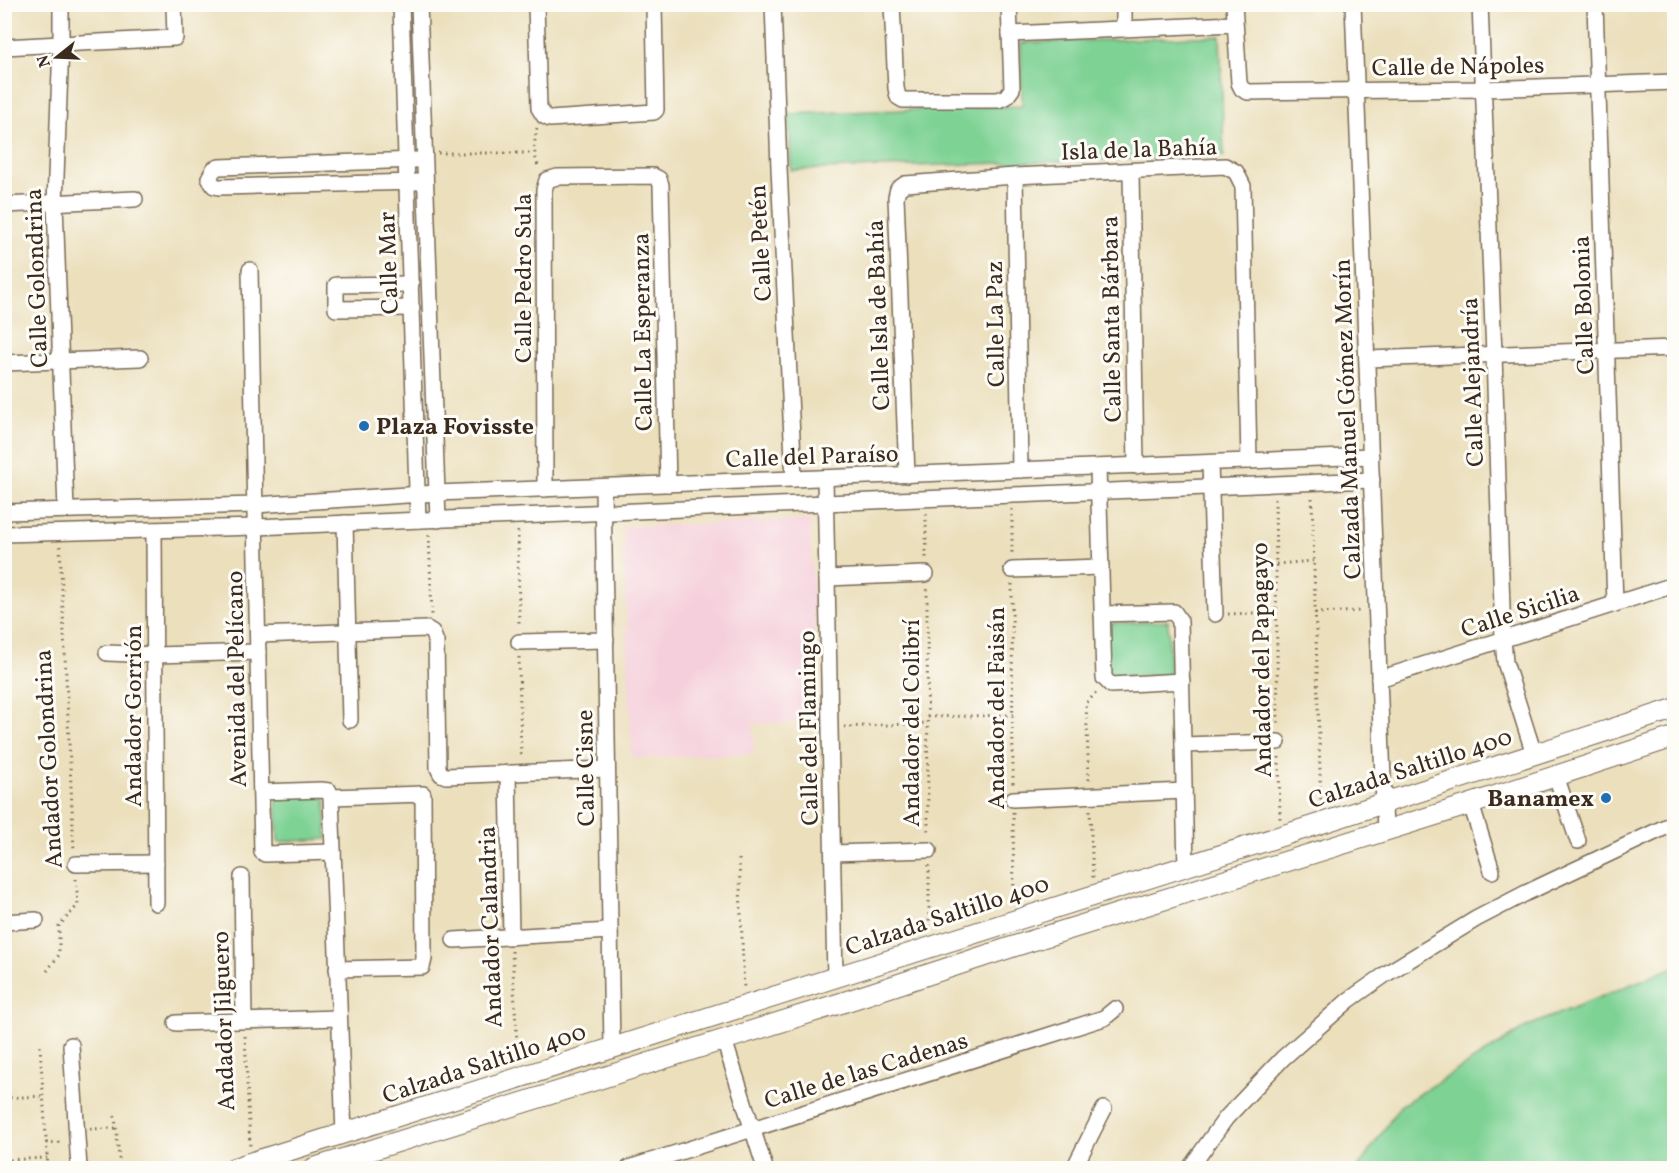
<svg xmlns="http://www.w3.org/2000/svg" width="1679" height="1173" viewBox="0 0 1679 1173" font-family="Vollkorn,serif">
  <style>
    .built { fill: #f5cfdb }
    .green { fill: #7ed294; stroke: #5c7e59; stroke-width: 1.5 }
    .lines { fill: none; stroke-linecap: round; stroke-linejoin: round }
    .minor-casing { stroke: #796955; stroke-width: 18 }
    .major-casing { stroke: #796955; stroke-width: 22 }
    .path { stroke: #796955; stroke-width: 3; stroke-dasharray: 1.5 4.5; stroke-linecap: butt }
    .minor { stroke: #fff; stroke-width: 15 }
    .major { stroke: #fff; stroke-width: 20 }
    .poi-dot { fill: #1f6fb2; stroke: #fdfcf7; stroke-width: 2 }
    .labels { text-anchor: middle; stroke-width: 6; stroke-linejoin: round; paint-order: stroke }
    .street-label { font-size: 24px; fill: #3b2a1e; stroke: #fdfcf7 }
    .poi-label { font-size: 24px; font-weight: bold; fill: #3b2a1e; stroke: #fdfcf7; text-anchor: start }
  </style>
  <rect width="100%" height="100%" fill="#fdfcf7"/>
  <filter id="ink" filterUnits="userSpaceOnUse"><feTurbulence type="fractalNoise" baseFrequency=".0167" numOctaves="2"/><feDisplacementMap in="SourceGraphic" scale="12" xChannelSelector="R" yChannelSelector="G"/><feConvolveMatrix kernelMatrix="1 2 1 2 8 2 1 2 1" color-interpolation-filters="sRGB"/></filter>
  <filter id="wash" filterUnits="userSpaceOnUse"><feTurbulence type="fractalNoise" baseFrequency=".008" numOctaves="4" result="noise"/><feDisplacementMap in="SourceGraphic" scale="24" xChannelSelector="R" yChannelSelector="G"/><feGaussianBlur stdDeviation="1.35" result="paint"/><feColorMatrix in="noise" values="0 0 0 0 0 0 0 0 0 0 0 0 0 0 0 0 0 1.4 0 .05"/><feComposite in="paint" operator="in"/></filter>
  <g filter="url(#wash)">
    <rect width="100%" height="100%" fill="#ebdfbc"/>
    <!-- built -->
    <path class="built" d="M810 520 818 722 753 724 754 754 632 758 623 527Z"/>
    <!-- green -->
    <g class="green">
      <path d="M1220 36 1224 156 791 170 789 114 1022 106 1021 43Z"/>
      <path d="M1168 621 1170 675 1103 677 1101 624Z"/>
      <path d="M325 791 327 839 278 842 276 794Z"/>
      <path d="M1674 967V1168H1358L1400 1106 1528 1026Z"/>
    </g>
  </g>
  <g filter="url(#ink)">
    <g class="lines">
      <!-- minor casing -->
      <g class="minor-casing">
        <g id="minor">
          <path d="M61 4V44L55 203 66 510"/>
          <path d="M401 4 418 520"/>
          <path d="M419 4 438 520"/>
          <path d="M536 4 539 108 544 116 550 119 654 112 656 110 654 4"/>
          <path d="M773 4 779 168 794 479"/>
          <path d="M892 4 896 88 898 97 903 100H998L1006 97 1012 89 1009 4"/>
          <path d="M1124 4V29"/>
          <path d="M1234 4 1239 83 1242 89 1248 92 1483 89 1674 82"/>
          <path d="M1353 4 1385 831"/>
          <path d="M1480 4 1494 354 1503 640 1505 662 1534 754"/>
          <path d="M1595 4 1615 604"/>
          <path d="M1010 34 1234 24"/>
          <path d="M4 47 175 38 174 4"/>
          <path d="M416 160 219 167 214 169 209 178 214 186 219 187 417 182"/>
          <path d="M1131 171 1136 466"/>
          <path d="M1015 176 1020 470"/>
          <path d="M4 205 135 199"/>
          <path d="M250 270 262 852 265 854 333 852"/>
          <path d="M411 284 336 285V309L412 308"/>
          <path d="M1367 359 1674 348"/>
          <path d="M4 363 140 358"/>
          <path d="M1210 463 1215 614"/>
          <path d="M1098 467 1104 678 1111 685 1182 681"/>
          <path d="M907 475 896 197 898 189 905 184 1015 176 1225 166 1236 172 1243 186 1249 461"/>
          <path d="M825 478 835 978"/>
          <path d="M603 487 612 1049"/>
          <path d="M545 489 544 190 547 180 557 177 653 176 659 179 661 185 668 484"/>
          <path d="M4 512 255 505 437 493 1371 456"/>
          <path d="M345 523 350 720"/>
          <path d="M154 530 156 903"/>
          <path d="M4 534 256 527 1372 480"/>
          <path d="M1012 570 1101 567"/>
          <path d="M827 578 926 574"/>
          <path d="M1102 614 1174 612 1180 621 1186 866"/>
          <path d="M258 635 427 629 432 632 436 642 438 768 441 774 446 776 607 769"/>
          <path d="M519 642 606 640"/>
          <path d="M107 653 156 655 258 652"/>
          <path d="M1379 679 1674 585"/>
          <path d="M1183 745 1278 742"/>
          <path d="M508 773 511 937"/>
          <path d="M1556 776 1578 841"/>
          <path d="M261 792 321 790 329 791 331 797 344 1134"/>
          <path d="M331 797 423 794 424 959 422 967 337 969"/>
          <path d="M1013 799 1184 791"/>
          <path d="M1471 804 1492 871"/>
          <path d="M833 853 929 850"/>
          <path d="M76 864 156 863"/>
          <path d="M242 877 244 1020"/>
          <path d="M4 922 36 920"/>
          <path d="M454 940 610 931"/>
          <path d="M176 1023 338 1018"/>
          <path d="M724 1040 765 1168"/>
          <path d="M71 1045 79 1168"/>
          <path d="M629 1168 1104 1018 1115 1009"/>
          <path d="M1074 1168 1104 1109"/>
          <path d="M1190 1168 1226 1118 1283 1058 1349 1000 1386 974 1476 919 1526 893 1674 823"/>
        </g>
      </g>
      <!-- major casing -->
      <g class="major-casing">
        <g id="major">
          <path d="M234 1168 1322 823 1674 709"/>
          <path d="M314 1168 841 1003 1018 945 1471 804 1674 737"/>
        </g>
      </g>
      <!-- path -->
      <g class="path">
        <path d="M537 128C534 142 533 155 539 168"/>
        <path d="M438 153H534"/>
        <path d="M1312 498 1321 806"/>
        <path d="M1275 499 1278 727"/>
        <path d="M1012 509V556"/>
        <path d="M926 514V559"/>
        <path d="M518 531 519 627"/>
        <path d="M429 535 432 616"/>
        <path d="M60 546 74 851"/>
        <path d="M1276 564 1313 561"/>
        <path d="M1012 584 1013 784"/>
        <path d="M927 589 928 835"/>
        <path d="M1315 613 1361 611"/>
        <path d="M1228 614 1276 612"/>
        <path d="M519 657 521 759"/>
        <path d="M928 717 1013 715"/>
        <path d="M844 727 927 723"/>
        <path d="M1279 757 1280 820"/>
        <path d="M1089 780 1086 703 1097 692"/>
        <path d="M1090 810 1093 879"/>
        <path d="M1013 812 1014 904"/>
        <path d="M739 859 744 990"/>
        <path d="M929 865V931"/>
        <path d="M512 951 518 1062"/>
        <path d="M47 971 59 955V926L78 905 76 879"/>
        <path d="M245 1036 250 1146"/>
        <path d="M40 1046 48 1168"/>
        <path d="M4 1098 43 1096"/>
        <path d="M115 1116 120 1168"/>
        <path d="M90 1129 116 1128"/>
        <path d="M46 1143 62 1142"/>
        <path d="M4 1160 47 1158"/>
      </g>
      <!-- minor -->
      <use href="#minor" class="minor"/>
      <!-- major -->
      <use href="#major" class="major"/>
    </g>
  </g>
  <!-- markers -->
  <g class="poi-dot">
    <circle cx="364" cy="426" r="6"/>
    <circle cx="1606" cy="798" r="6"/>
  </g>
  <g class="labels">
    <!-- street labels -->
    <g class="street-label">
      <text transform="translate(1458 66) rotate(-1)" y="8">Calle de Nápoles</text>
      <text transform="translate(1139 149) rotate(-2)" y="8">Isla de la Bahía</text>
      <text transform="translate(760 243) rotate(-93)" y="8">Calle Petén</text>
      <text transform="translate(388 263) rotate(-92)" y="8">Calle Mar</text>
      <text transform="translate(36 278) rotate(-92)" y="8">Calle Golondrina</text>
      <text transform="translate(523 278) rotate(-90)" y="8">Calle Pedro Sula</text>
      <text transform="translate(1583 305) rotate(-92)" y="8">Calle Bolonia</text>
      <text transform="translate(878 315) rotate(-92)" y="8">Calle Isla de Bahía</text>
      <text transform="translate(1111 319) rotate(-91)" y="8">Calle Santa Bárbara</text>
      <text transform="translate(995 324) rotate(-91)" y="8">Calle La Paz</text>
      <text transform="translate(642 332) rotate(-91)" y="8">Calle La Esperanza</text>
      <text transform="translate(1472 382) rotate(-92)" y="8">Calle Alejandría</text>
      <text transform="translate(1347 419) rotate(-92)" y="8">Calzada Manuel Gómez Morín</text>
      <text transform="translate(812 456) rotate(-2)" y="8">Calle del Paraíso</text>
      <text transform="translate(1520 611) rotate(-18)" y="8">Calle Sicilia</text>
      <text transform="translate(1261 660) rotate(-91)" y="8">Andador del Papagayo</text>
      <text transform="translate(236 679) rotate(-91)" y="8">Avenida del Pelícano</text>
      <text transform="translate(996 708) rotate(-90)" y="8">Andador del Faisán</text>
      <text transform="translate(133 716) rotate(-90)" y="8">Andador Gorrión</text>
      <text transform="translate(911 723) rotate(-90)" y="8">Andador del Colibrí</text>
      <text transform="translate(808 728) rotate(-91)" y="8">Calle del Flamingo</text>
      <text transform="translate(48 759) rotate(-93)" y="8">Andador Golondrina</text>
      <text transform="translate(585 768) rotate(-91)" y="8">Calle Cisne</text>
      <text transform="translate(1410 768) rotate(-18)" y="8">Calzada Saltillo 400</text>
      <text transform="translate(947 915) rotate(-18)" y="8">Calzada Saltillo 400</text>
      <text transform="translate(490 927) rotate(-92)" y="8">Andador Calandria</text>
      <text transform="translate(223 1021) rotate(-92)" y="8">Andador Jilguero</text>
      <text transform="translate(484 1063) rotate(-18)" y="8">Calzada Saltillo 400</text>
      <text transform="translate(866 1070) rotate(-17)" y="8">Calle de las Cadenas</text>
    </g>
    <!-- poi labels -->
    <g class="poi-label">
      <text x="376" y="434">Plaza Fovisste</text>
      <text x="1594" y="806" text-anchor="end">Banamex</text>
    </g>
  </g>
  <!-- margin -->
  <rect width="1679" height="1173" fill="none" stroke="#fdfcf7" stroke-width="24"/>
  <!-- north arrow -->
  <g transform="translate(57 57) rotate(252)" stroke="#fdfcf7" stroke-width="4.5" paint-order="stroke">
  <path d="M0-4.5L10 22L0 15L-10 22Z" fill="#3b2a1e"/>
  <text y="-9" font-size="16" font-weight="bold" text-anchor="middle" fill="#3b2a1e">N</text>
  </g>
</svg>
